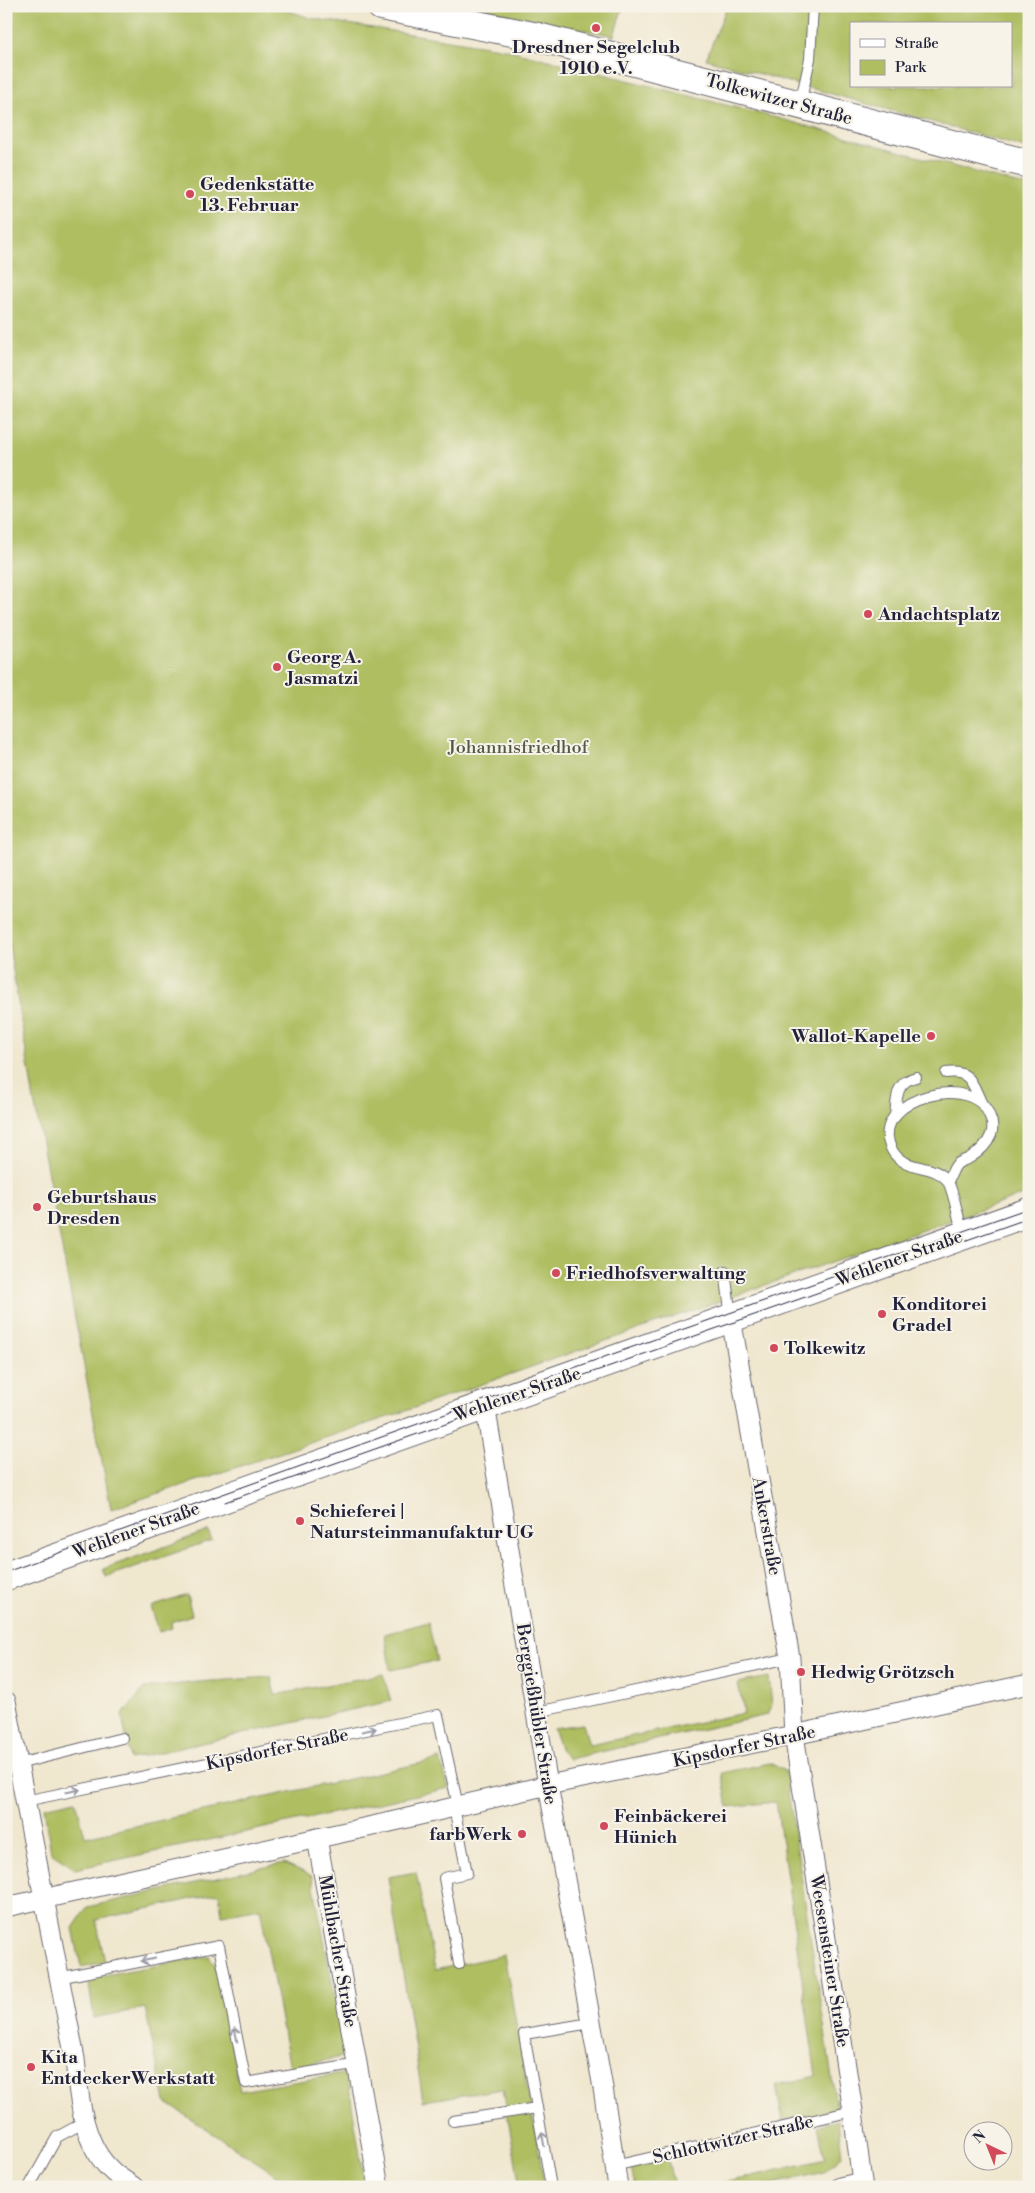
<svg xmlns="http://www.w3.org/2000/svg" width="1035" height="2193" viewBox="0 0 1035 2193" font-family="'Libre Bodoni',serif">
  <style>
    .green { fill: #aebe61; stroke: #68704e; fill-rule: evenodd }
    .lines { fill: none; stroke-linecap: round; stroke-linejoin: round }
    .service-casing { stroke: #6a676f; stroke-width: 12 }
    .minor-casing { stroke: #6a676f; stroke-width: 21 }
    .secondary-casing { stroke: #6a676f; stroke-width: 30 }
    .service { stroke: #fff; stroke-width: 10 }
    .minor { stroke: #fff; stroke-width: 19 }
    .secondary { stroke: #fff; stroke-width: 28 }
    .tram { stroke: #22223b; stroke-width: 1 }
    .oneway { stroke: #9c9ca7 }
    .poi-dot { fill: #d1495b; stroke: #f7f3e8; stroke-width: 2 }
    .labels { text-anchor: middle; stroke-width: 4; stroke-linejoin: round; paint-order: stroke }
    .poi-label { font-size: 18px; font-weight: bold; fill: #22223b; stroke: #f7f3e8; text-anchor: start }
    .street-label { font-size: 18px; fill: #22223b; stroke: #f7f3e8 }
    .park-label { font-size: 18px; fill: #535948; stroke: #f7f3e8 }
  </style>
  <rect width="100%" height="100%" fill="#f7f3e8"/>
  <filter id="ink" filterUnits="userSpaceOnUse"><feTurbulence type="fractalNoise" baseFrequency=".02" numOctaves="2"/><feDisplacementMap in="SourceGraphic" scale="10" xChannelSelector="R" yChannelSelector="G"/><feConvolveMatrix kernelMatrix="1 2 1 2 8 2 1 2 1" color-interpolation-filters="sRGB"/></filter>
  <filter id="wash" filterUnits="userSpaceOnUse"><feTurbulence type="fractalNoise" baseFrequency=".0096" numOctaves="4" result="noise"/><feDisplacementMap in="SourceGraphic" scale="20" xChannelSelector="R" yChannelSelector="G"/><feGaussianBlur stdDeviation="1.12" result="paint"/><feColorMatrix in="noise" values="0 0 0 0 0 0 0 0 0 0 0 0 0 0 0 0 0 1.4 0 .05"/><feComposite in="paint" operator="in"/></filter>
  <g filter="url(#wash)">
    <rect width="100%" height="100%" fill="#f0e7cf"/>
    <!-- green -->
    <g class="green">
      <path d="M6 6H274L310 18 505 49 785 120 1029 187V1193L394 1415 111 1509 33 1095 6 927Z"/>
      <path d="M464 6H623L614 36Z"/>
      <path d="M727 6H1029V149L706 59ZM851 24H1011V86H851Z"/>
      <path d="M208 1531 212 1540 106 1577 103 1569Z"/>
      <path d="M187 1595 192 1615 171 1622 172 1628 159 1632 151 1607Z"/>
      <path d="M428 1622 437 1661 390 1670 385 1634Z"/>
      <path d="M383 1674 391 1701 130 1759 122 1715 145 1688 198 1682 271 1677 275 1695Z"/>
      <path d="M769 1677 772 1705 767 1715 569 1759 561 1751 553 1728 583 1724 589 1745 744 1713 738 1683Z"/>
      <path d="M440 1759 449 1788 75 1869 51 1853 44 1807 76 1800 85 1837Z"/>
      <path d="M770 1763 785 1771 837 2111 783 2121 776 2085 816 2076 776 1802 728 1807 722 1773Z"/>
      <path d="M284 1863 312 1876 346 2056 290 2068 260 1908 222 1915 219 1893 96 1920 105 1962 81 1967 73 1928 87 1907Z"/>
      <path d="M416 1872 435 1970 504 1955 545 2187H520L503 2089 423 2101 388 1877Z"/>
      <path d="M209 1956 216 1966 240 2091 347 2073 365 2187H295L165 2102 145 2008 94 2018 88 1978Z"/>
      <path d="M838 2121 842 2156 824 2172 761 2187H706L825 2159 818 2126Z"/>
      <path d="M668 2160 674 2187H635L631 2168Z"/>
    </g>
  </g>
  <g filter="url(#ink)">
    <g class="lines">
      <!-- service casing -->
      <g class="service-casing">
        <g id="service">
          <path d="M800 104 810 59 813 6"/>
          <path d="M946 1073C971 1070 972 1083 981 1102"/>
          <path d="M895 1117C897 1098 895 1082 916 1077"/>
          <path d="M948 1181C951 1176 953 1168 957 1164 960 1161 967 1160 971 1157 979 1152 987 1145 991 1135 993 1129 993 1123 990 1117 975 1071 875 1098 889 1143 898 1174 932 1161 947 1180 953 1188 959 1222 963 1234"/>
          <path d="M725 1271 731 1317"/>
          <path d="M537 1712 790 1658"/>
          <path d="M18 1764 122 1738"/>
          <path d="M25 1801 438 1715 458 1806"/>
          <path d="M454 1807 467 1873 444 1878 459 1964"/>
          <path d="M58 1978 219 1946 246 2083 359 2064"/>
          <path d="M453 2121 537 2108"/>
          <path d="M614 2166 853 2111"/>
          <path d="M29 2187 57 2137 85 2122"/>
          <path d="M551 2187 524 2034 591 2023"/>
        </g>
      </g>
      <!-- minor casing -->
      <g class="minor-casing">
        <g id="minor">
          <path d="M731 1318 790 1658 794 1735 853 2111 862 2182 860 2187"/>
          <path d="M485 1405 548 1785 603 2088 618 2187"/>
          <path d="M6 1701 75 2059C79 2097 82 2144 112 2171 118 2177 127 2182 134 2187"/>
          <path d="M317 1838 379 2187"/>
          <path d="M6 1907 386 1823 548 1785 794 1735 1029 1684"/>
          <path d="M840 2187 862 2182"/>
        </g>
      </g>
      <!-- secondary casing -->
      <g class="secondary-casing">
        <g id="secondary">
          <path d="M381 6 538 37 1029 164"/>
          <path d="M6 1576 1029 1212"/>
        </g>
      </g>
      <!-- service -->
      <use href="#service" class="service"/>
      <!-- minor -->
      <use href="#minor" class="minor"/>
      <!-- secondary -->
      <use href="#secondary" class="secondary"/>
      <!-- tram -->
      <g class="tram">
        <path d="M225 1502 1029 1218"/>
        <path d="M6 1572 607 1356 1029 1208"/>
      </g>
    </g>
    <!-- one-way arrows -->
    <defs><path id="oneway-shaft" d="M-6 0H5M1.5-3L5.5 0L1.5 3" fill="none" stroke-width="1.6" stroke-linecap="round" stroke-linejoin="round" transform="scale(1.25)"/></defs>
    <g class="oneway">
      <use href="#oneway-shaft" transform="translate(369 1730) rotate(-12)"/>
      <use href="#oneway-shaft" transform="translate(73 1791) rotate(-12)"/>
      <use href="#oneway-shaft" transform="translate(148 1960) rotate(169)"/>
      <use href="#oneway-shaft" transform="translate(236 2035) rotate(-101)"/>
      <use href="#oneway-shaft" transform="translate(543 2139) rotate(-100)"/>
    </g>
  </g>
  <!-- markers -->
  <g class="poi-dot">
    <circle cx="596" cy="28" r="5"/>
    <circle cx="190" cy="194" r="5"/>
    <circle cx="868" cy="614" r="5"/>
    <circle cx="277" cy="667" r="5"/>
    <circle cx="931" cy="1036" r="5"/>
    <circle cx="37" cy="1207" r="5"/>
    <circle cx="556" cy="1273" r="5"/>
    <circle cx="882" cy="1314" r="5"/>
    <circle cx="774" cy="1348" r="5"/>
    <circle cx="300" cy="1521" r="5"/>
    <circle cx="801" cy="1672" r="5"/>
    <circle cx="604" cy="1826" r="5"/>
    <circle cx="522" cy="1834" r="5"/>
    <circle cx="31" cy="2067" r="5"/>
  </g>
  <g class="labels">
    <!-- poi labels -->
    <g class="poi-label">
      <text x="596" y="53" text-anchor="middle">Dresdner Segelclub<tspan x="596" dy="21">1910 e.V.</tspan></text>
      <text x="200" y="190">Gedenkstätte<tspan x="200" dy="21">13. Februar</tspan></text>
      <text x="878" y="620">Andachtsplatz</text>
      <text x="287" y="663">Georg A.<tspan x="287" dy="21">Jasmatzi</tspan></text>
      <text x="921" y="1042" text-anchor="end">Wallot-Kapelle</text>
      <text x="47" y="1203">Geburtshaus<tspan x="47" dy="21">Dresden</tspan></text>
      <text x="566" y="1279">Friedhofsverwaltung</text>
      <text x="892" y="1310">Konditorei<tspan x="892" dy="21">Gradel</tspan></text>
      <text x="784" y="1354">Tolkewitz</text>
      <text x="310" y="1517">Schieferei |<tspan x="310" dy="21">Natursteinmanufaktur UG</tspan></text>
      <text x="811" y="1678">Hedwig Grötzsch</text>
      <text x="614" y="1822">Feinbäckerei<tspan x="614" dy="21">Hünich</tspan></text>
      <text x="512" y="1840" text-anchor="end">farbWerk</text>
      <text x="41" y="2063">Kita<tspan x="41" dy="21">EntdeckerWerkstatt</tspan></text>
    </g>
    <!-- street labels -->
    <g class="street-label">
      <text transform="translate(779 99) rotate(15)" y="6">Tolkewitzer Straße</text>
      <text transform="translate(899 1258) rotate(-20)" y="6">Wehlener Straße</text>
      <text transform="translate(517 1394) rotate(-19)" y="6">Wehlener Straße</text>
      <text transform="translate(767 1526) rotate(80)" y="6">Ankerstraße</text>
      <text transform="translate(136 1530) rotate(-20)" y="6">Wehlener Straße</text>
      <text transform="translate(537 1714) rotate(81)" y="6">Berggießhübler Straße</text>
      <text transform="translate(744 1746) rotate(-12)" y="6">Kipsdorfer Straße</text>
      <text transform="translate(277 1749) rotate(-12)" y="6">Kipsdorfer Straße</text>
      <text transform="translate(338 1951) rotate(80)" y="6">Mühlbacher Straße</text>
      <text transform="translate(830 1961) rotate(81)" y="6">Weesensteiner Straße</text>
      <text transform="translate(733 2139) rotate(-13)" y="6">Schlottwitzer Straße</text>
    </g>
    <!-- park labels -->
    <g class="park-label">
      <text x="518" y="753">Johannisfriedhof</text>
    </g>
  </g>
  <!-- margin -->
  <rect width="1035" height="2193" fill="none" stroke="#f7f3e8" stroke-width="25"/>
  <!-- legend -->
  <rect x="850" y="22" width="162" height="65" fill="#f7f3e8" stroke="#a29fa3"/>
  <rect x="860" y="39" width="25" height="8" fill="#ffffff" stroke="#a29fa3"/>
  <text x="895" y="48" font-size="15" fill="#22223b">Straße</text>
  <rect x="860" y="60" width="25" height="15" fill="#aebe61" stroke="#a29fa3"/>
  <text x="895" y="72" font-size="15" fill="#22223b">Park</text>
  <!-- north arrow -->
  <g transform="translate(988 2146) rotate(317)"><circle r="24" fill="#f7f3e8" stroke="#a29fa3"/>
  <path d="M0-4L9 19L0 12L-9 19Z" fill="#d1495b"/>
  <text y="-8" font-size="14" font-weight="bold" text-anchor="middle" fill="#22223b">N</text>
  </g>
</svg>
